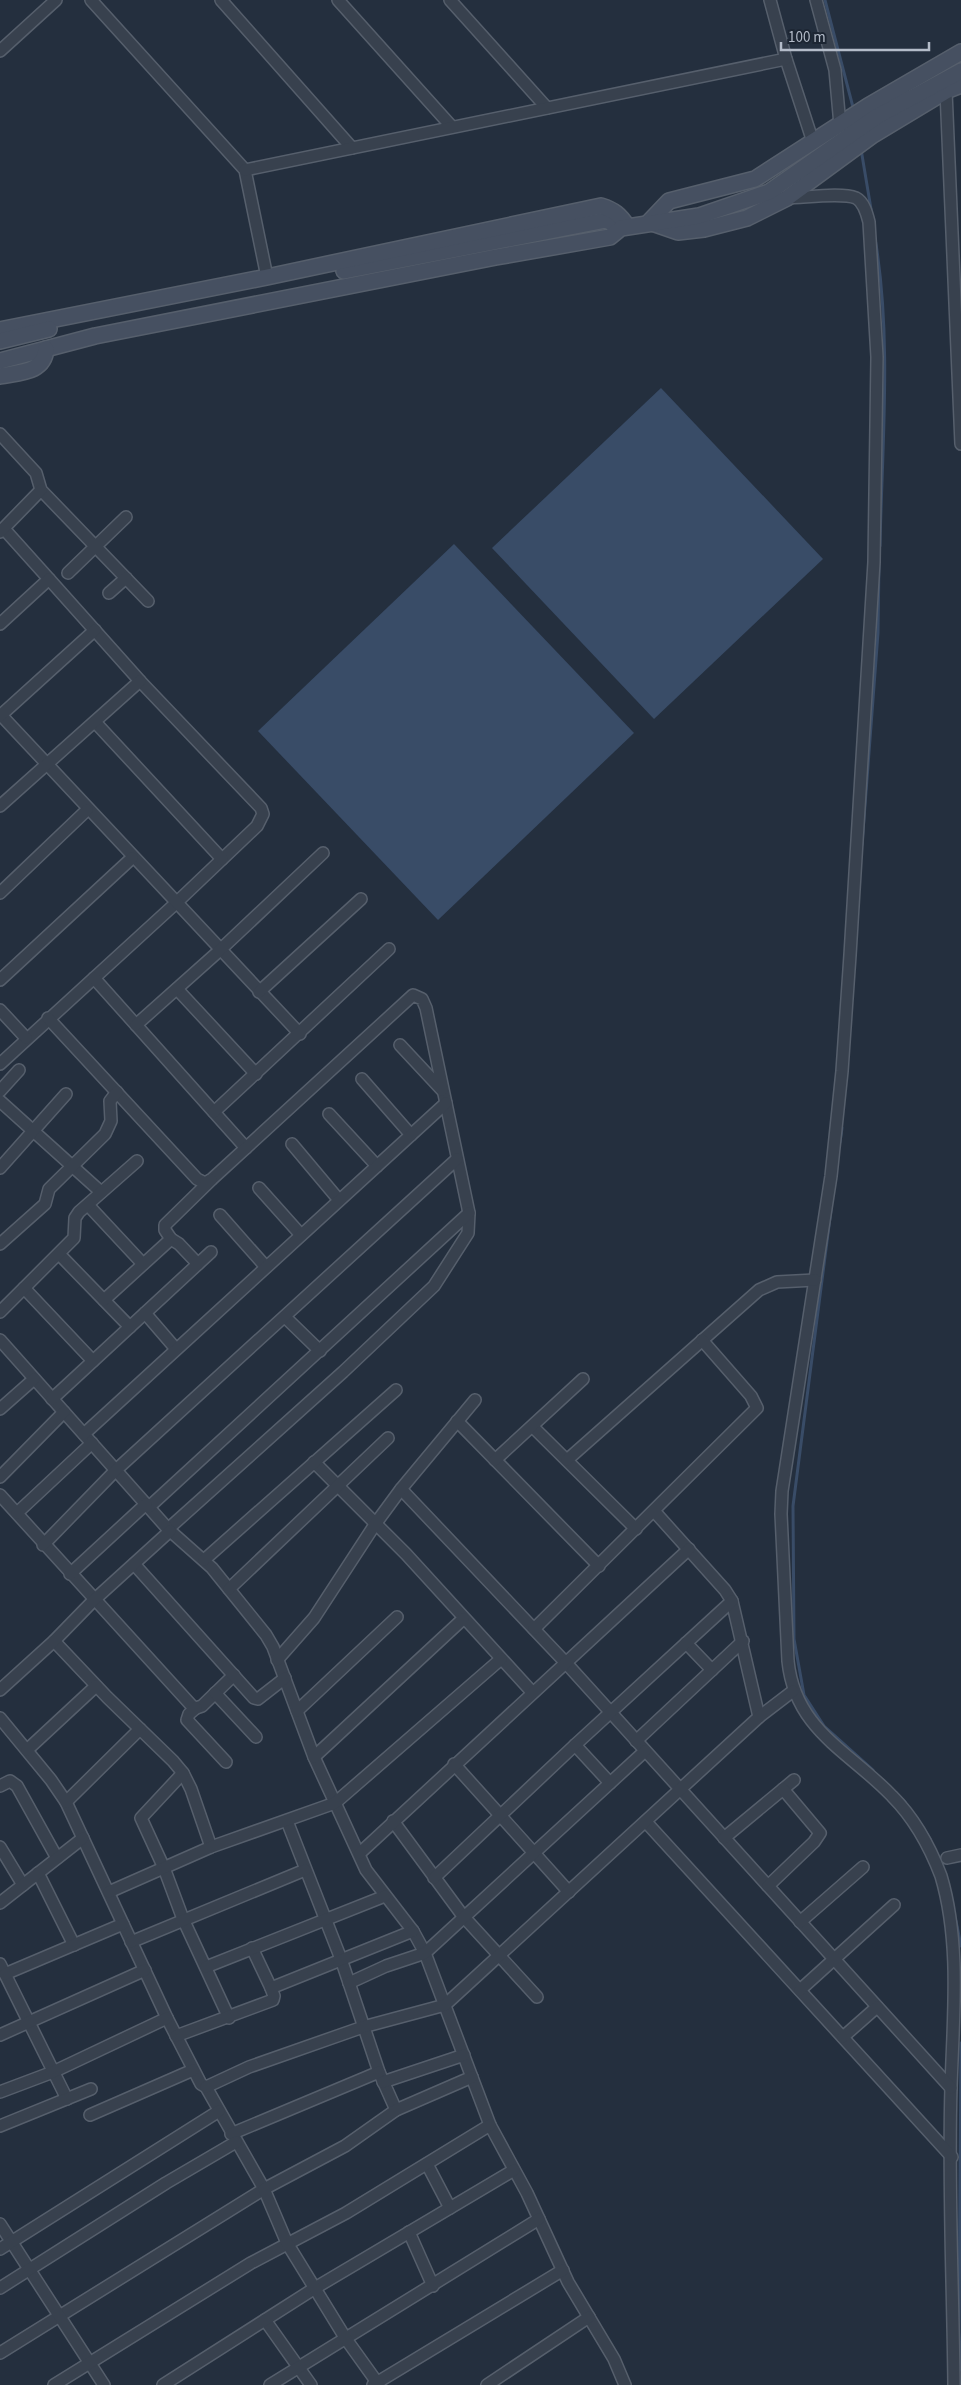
<svg xmlns="http://www.w3.org/2000/svg" width="961" height="2385" viewBox="0 0 961 2385" font-family="'Source Sans 3',sans-serif">
  <style>
    .water { fill: #394c67 }
    .lines { fill: none; stroke-linecap: round; stroke-linejoin: round }
    .stream { stroke: #394c67; stroke-width: 3 }
    .street-casing { stroke: #565f6c; stroke-width: 14 }
    .secondary-casing { stroke: #565f6c; stroke-width: 18 }
    .street { stroke: #38414e; stroke-width: 11 }
    .secondary { stroke: #465061; stroke-width: 15 }
  </style>
  <rect width="100%" height="100%" fill="#242f3e"/>
  <!-- water -->
  <g class="water">
    <path d="M661 388 823 559 654 719 492 548Z"/>
    <path d="M454 544 634 733 438 920 258 731Z"/>
  </g>
  <g class="lines">
    <!-- stream -->
    <g class="stream">
      <path d="M825 0 854 111"/>
      <path d="M861 149 871 209"/>
      <path d="M875 238C892 339 882 444 880 546"/>
      <path d="M862 845 878 633 879 562"/>
      <path d="M840 1142 842 1128"/>
      <path d="M831 1210 793 1506 794 1639 804 1695 824 1726 873 1770"/>
      <path d="M883 1780 905 1802"/>
      <path d="M920 1823 930 1839"/>
      <path d="M956 1921 961 1946"/>
      <path d="M961 2043 959 2332 961 2370"/>
    </g>
    <!-- street casing -->
    <g class="street-casing">
      <g id="street">
        <path d="M91 0 245 170 267 277"/>
        <path d="M221 0 352 148"/>
        <path d="M338 0 452 127"/>
        <path d="M450 0 547 108"/>
        <path d="M770 0 786 59 813 142"/>
        <path d="M816 0 835 70 840 125"/>
        <path d="M0 51 56 0"/>
        <path d="M946 91 961 444"/>
        <path d="M245 170 786 59"/>
        <path d="M787 198C804 198 841 192 856 198 864 202 867 214 869 222L877 357 874 562 850 955 842 1071 831 1176 782 1491 781 1514 788 1661C795 1730 849 1751 892 1796 914 1818 930 1847 941 1876 961 1943 953 2018 951 2087 948 2186 953 2286 954 2385"/>
        <path d="M0 434 36 473 41 490 148 601"/>
        <path d="M5 530 49 579"/>
        <path d="M0 532 41 490"/>
        <path d="M68 573 126 517"/>
        <path d="M109 593 126 578"/>
        <path d="M0 624 49 579 140 681 261 808 263 814 257 826 175 904 0 1064"/>
        <path d="M1 715 300 1034"/>
        <path d="M0 716 95 630"/>
        <path d="M95 722 222 859"/>
        <path d="M0 806 140 681"/>
        <path d="M0 893 87 810"/>
        <path d="M94 978 246 1148"/>
        <path d="M0 980 132 858"/>
        <path d="M177 989 256 1074"/>
        <path d="M259 992 361 899"/>
        <path d="M0 1010 26 1038"/>
        <path d="M48 1018 197 1179 205 1183 212 1179 413 995 422 999 426 1008 469 1213 468 1233 434 1286 343 1372 168 1529"/>
        <path d="M136 1025 219 951 323 853"/>
        <path d="M400 1045 442 1090"/>
        <path d="M362 1079 411 1135"/>
        <path d="M0 1091 19 1070"/>
        <path d="M0 1101 101 1192"/>
        <path d="M214 1112 389 949"/>
        <path d="M329 1114 377 1166"/>
        <path d="M292 1144 339 1200"/>
        <path d="M0 1168 66 1094"/>
        <path d="M259 1188 301 1235"/>
        <path d="M88 1205 143 1264"/>
        <path d="M220 1215 266 1267"/>
        <path d="M171 1239 165 1230V1225L211 1180"/>
        <path d="M0 1244 45 1204 49 1189 105 1134 111 1121 110 1101 117 1092"/>
        <path d="M59 1254 130 1327"/>
        <path d="M24 1288 93 1361"/>
        <path d="M104 1300 171 1239 179 1244 198 1264"/>
        <path d="M0 1312 74 1238 75 1218 79 1212 137 1161"/>
        <path d="M145 1313 176 1349"/>
        <path d="M285 1317 320 1351"/>
        <path d="M0 1340 168 1529 212 1568 266 1635 273 1647 314 1757 366 1870 413 1931 425 1953 490 2125 527 2193 568 2282 614 2359 625 2385"/>
        <path d="M52 1399 211 1252"/>
        <path d="M0 1409 34 1379"/>
        <path d="M457 1421 599 1566"/>
        <path d="M533 1427 636 1529"/>
        <path d="M84 1434 446 1103"/>
        <path d="M495 1460 583 1379"/>
        <path d="M567 1460 759 1290 777 1282 815 1280"/>
        <path d="M314 1462 406 1554 532 1692"/>
        <path d="M0 1477 64 1412"/>
        <path d="M401 1489 566 1663 951 2088"/>
        <path d="M0 1495 192 1706 196 1708 202 1706 234 1675"/>
        <path d="M149 1507 469 1213"/>
        <path d="M654 1511 725 1590 732 1601 759 1717"/>
        <path d="M17 1513 92 1443"/>
        <path d="M43 1545 116 1470 457 1159"/>
        <path d="M204 1560 396 1390"/>
        <path d="M134 1564 254 1698 258 1699 285 1678"/>
        <path d="M70 1574 146 1504"/>
        <path d="M229 1589 388 1438"/>
        <path d="M534 1629 757 1408 751 1396 702 1340"/>
        <path d="M54 1641 107 1697 173 1761 183 1773 191 1789 211 1847"/>
        <path d="M686 1643 712 1670"/>
        <path d="M277 1660 314 1618 376 1523 401 1489 475 1400"/>
        <path d="M0 1690 54 1641 94 1600 170 1531"/>
        <path d="M215 1693 256 1737"/>
        <path d="M196 1708 189 1714 187 1720 226 1762"/>
        <path d="M297 1711 397 1617"/>
        <path d="M0 1718 51 1780 66 1802 167 2018 201 2084 206 2087 264 2189 0 2353"/>
        <path d="M636 1741 743 1641"/>
        <path d="M575 1745 610 1783"/>
        <path d="M27 1750 96 1686"/>
        <path d="M314 1757 463 1619"/>
        <path d="M454 1764 569 1892"/>
        <path d="M183 1773 141 1818 164 1868 183 1919 229 2018"/>
        <path d="M0 1786 10 1781 17 1786 57 1858"/>
        <path d="M66 1802 140 1729"/>
        <path d="M287 1821 341 1959 379 2072 396 2110"/>
        <path d="M393 1821 463 1916 537 1997"/>
        <path d="M646 1822 952 2157"/>
        <path d="M724 1838 794 1780"/>
        <path d="M0 1847 23 1885"/>
        <path d="M360 1853 689 1549"/>
        <path d="M947 1858 961 1855"/>
        <path d="M38 1873 74 1945"/>
        <path d="M434 1878 575 1745 732 1601"/>
        <path d="M768 1886 814 1842 820 1833 783 1789"/>
        <path d="M109 1892 211 1847 335 1803 501 1659"/>
        <path d="M0 1903 83 1838"/>
        <path d="M800 1922 863 1867"/>
        <path d="M131 1942 305 1870"/>
        <path d="M252 1948 271 1988"/>
        <path d="M0 1964 67 2099"/>
        <path d="M206 1967 385 1896"/>
        <path d="M5 1974 123 1924"/>
        <path d="M349 1983 386 1966 425 1953 645 1751"/>
        <path d="M800 1990 894 1905"/>
        <path d="M0 2035 145 1970"/>
        <path d="M176 2036 273 2000 274 1996 271 1988 413 1931"/>
        <path d="M843 2037 877 2007"/>
        <path d="M383 2082 464 2055"/>
        <path d="M206 2087 249 2067 363 2027 445 2005 759 1717 793 1691"/>
        <path d="M0 2092 53 2072 167 2018"/>
        <path d="M90 2115 193 2070"/>
        <path d="M0 2126 91 2089"/>
        <path d="M231 2134 379 2072"/>
        <path d="M427 2164 450 2208"/>
        <path d="M0 2224 104 2385"/>
        <path d="M409 2232 433 2286"/>
        <path d="M0 2249 219 2111"/>
        <path d="M0 2288 166 2183 236 2142"/>
        <path d="M265 2320 311 2385"/>
        <path d="M54 2385 251 2263 346 2213 490 2125"/>
        <path d="M163 2385 315 2288 514 2170"/>
        <path d="M270 2385 539 2219"/>
        <path d="M373 2385 563 2270"/>
        <path d="M379 2385 346 2339 287 2243 264 2189 345 2146 396 2110 472 2077"/>
        <path d="M487 2385 589 2317"/>
      </g>
    </g>
    <!-- secondary casing -->
    <g class="secondary-casing">
      <g id="secondary">
        <path d="M961 52 868 106 755 179 669 201 649 222 678 232 704 229 747 218 787 198 873 135 946 91 961 85"/>
        <path d="M344 271 606 220 621 228"/>
        <path d="M0 330 267 277 601 206C614 210 620 215 627 226"/>
        <path d="M0 341 49 329"/>
        <path d="M0 361 95 336 496 257 610 237 621 228 699 216 769 192 876 117 961 71"/>
        <path d="M0 376C20 372 44 373 46 349"/>
      </g>
    </g>
    <!-- street -->
    <use href="#street" class="street"/>
    <!-- secondary -->
    <use href="#secondary" class="secondary"/>
  </g>
  <!-- scale -->
  <path d="M781 42v8h148v-8" fill="none" stroke="#b4bcc9" stroke-width="2.5"/>
  <text x="788" y="42" font-size="15" fill="#b4bcc9" stroke="#1d2633" stroke-width="4" paint-order="stroke">100 m</text>
</svg>
